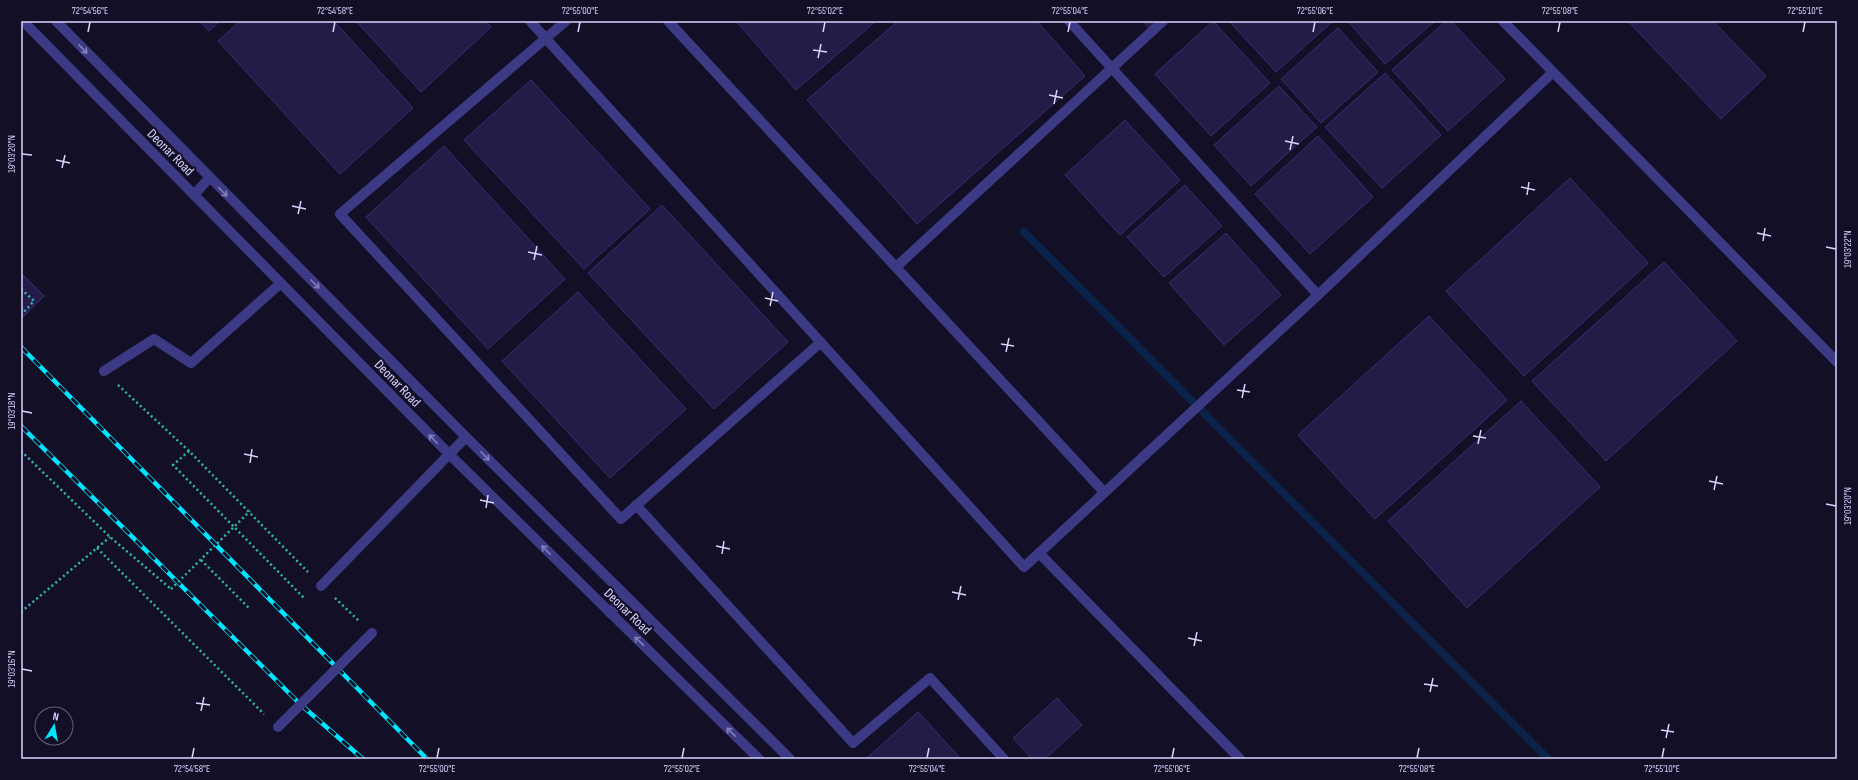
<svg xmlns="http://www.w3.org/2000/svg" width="1858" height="780" viewBox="0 0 1858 780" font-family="'Sofia Sans Condensed',sans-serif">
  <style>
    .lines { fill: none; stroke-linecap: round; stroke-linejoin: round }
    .stream { stroke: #0c2248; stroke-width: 8 }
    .building { fill: #241b47; stroke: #3b2d73 }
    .path { stroke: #2fb8b0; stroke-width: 2.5; stroke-dasharray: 2 3; stroke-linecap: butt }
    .minor { stroke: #3d3a85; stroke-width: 10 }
    .rail-casing { stroke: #00e5ff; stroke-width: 4.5 }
    .rail { stroke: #130f26; stroke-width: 3; stroke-dasharray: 9; stroke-linecap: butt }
    .path-bridge { stroke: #2fb8b0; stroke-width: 2.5; stroke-dasharray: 2 3; stroke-linecap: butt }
    .minor-bridge { stroke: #3d3a85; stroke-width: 10 }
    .oneway { stroke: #837fbc }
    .ticks { fill: none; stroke: #d9d4ff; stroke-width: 1.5 }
    .labels { text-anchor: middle; stroke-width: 4; stroke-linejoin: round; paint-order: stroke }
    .street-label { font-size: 14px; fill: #d9d4ff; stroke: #130f26 }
    .neatline { fill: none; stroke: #d9d4ff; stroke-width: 1.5 }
    .ticks-label { font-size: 10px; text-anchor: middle; fill: #d9d4ff }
  </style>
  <rect width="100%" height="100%" fill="#130f26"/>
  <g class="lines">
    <!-- stream -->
    <path class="stream" d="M1024 232 1548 759"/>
  </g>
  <!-- building -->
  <g class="building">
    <path d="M200 21H220L209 31Z"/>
    <path d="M240 21H334L413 108 340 174 218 41Z"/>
    <path d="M356 21H485L491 27 421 92Z"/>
    <path d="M736 21H876L796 90Z"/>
    <path d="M898 21H1037L1085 76 917 224 807 100Z"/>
    <path d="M1142 21H1157L1149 28Z"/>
    <path d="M1213 21 1270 83 1211 136 1155 74Z"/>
    <path d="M1229 21H1333L1276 72Z"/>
    <path d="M1348 21H1435L1385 64Z"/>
    <path d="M1446 21H1451L1505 79 1448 131 1392 70Z"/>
    <path d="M1628 21H1713L1766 76 1721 119Z"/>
    <path d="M1338 28 1378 72 1321 123 1281 79Z"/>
    <path d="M1385 73 1441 135 1382 188 1325 127Z"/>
    <path d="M531 80 650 209 584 269 464 140Z"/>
    <path d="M1279 86 1317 127 1251 186 1214 145Z"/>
    <path d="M1125 120 1180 180 1120 235 1065 175Z"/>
    <path d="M1318 136 1373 197 1310 254 1255 194Z"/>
    <path d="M444 146 565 279 488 349 366 217Z"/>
    <path d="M1570 178 1648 263 1524 376 1446 291Z"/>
    <path d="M1185 185 1222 226 1164 277 1127 237Z"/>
    <path d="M662 205 788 342 714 409 588 273Z"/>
    <path d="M1226 233 1281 295 1224 345 1169 283Z"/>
    <path d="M1664 262 1737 341 1606 461 1532 381Z"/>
    <path d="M21 273 44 296 23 317 21 315Z"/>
    <path d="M578 292 686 409 610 478 502 361Z"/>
    <path d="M1429 316 1507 400 1375 519 1298 435Z"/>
    <path d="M1521 401 1600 487 1467 608 1388 521Z"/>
    <path d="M1057 698 1082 725 1045 759H1032L1013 738Z"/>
    <path d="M918 712 961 759H866Z"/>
  </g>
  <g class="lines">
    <!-- path -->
    <g class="path">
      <path d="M21 289 34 301 21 315"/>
      <path d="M118 385 189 451 308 572"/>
      <path d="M21 451 110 537 171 589"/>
      <path d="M189 451 173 465 304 598"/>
      <path d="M97 548 264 714"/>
      <path d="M201 560 249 608"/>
      <path d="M335 598 359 621"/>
      <path d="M21 612 110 537"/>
    </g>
    <!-- minor -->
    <g class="minor">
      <path d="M23 21 449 454 759 759"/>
      <path d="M56 21 466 437 790 759"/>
      <path d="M530 21 1024 567 1318 295 1553 72"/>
      <path d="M566 21 340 214 621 519 821 342"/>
      <path d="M668 21 1104 492"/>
      <path d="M1069 21 1318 295"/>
      <path d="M1503 21 1837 362"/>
      <path d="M194 195 209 178"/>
      <path d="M896 267 1163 21"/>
      <path d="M104 371 154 339 191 363 281 283"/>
      <path d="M636 505 853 743 930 678 1004 759"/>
      <path d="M1039 553 1240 759"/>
      <path d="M321 586 466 437"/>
      <path d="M610 613 625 596"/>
    </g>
    <!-- rail casing -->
    <g class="rail-casing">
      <g id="rail">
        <path d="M21 347 427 759"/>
        <path d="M21 426 300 704 363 759"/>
      </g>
    </g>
    <!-- rail -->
    <use href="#rail" class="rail"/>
    <!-- path-bridge -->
    <path class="path-bridge" d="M171 589 250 511"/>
    <!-- minor-bridge -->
    <path class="minor-bridge" d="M278 727 372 633"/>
  </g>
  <!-- one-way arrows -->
  <defs><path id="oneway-shaft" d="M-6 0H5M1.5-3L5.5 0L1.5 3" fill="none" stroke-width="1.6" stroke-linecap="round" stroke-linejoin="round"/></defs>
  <g class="oneway">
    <use href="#oneway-shaft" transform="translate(83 49) rotate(46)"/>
    <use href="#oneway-shaft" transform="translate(223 192) rotate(45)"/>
    <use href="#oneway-shaft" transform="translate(315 284) rotate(45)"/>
    <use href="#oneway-shaft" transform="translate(433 439) rotate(-134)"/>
    <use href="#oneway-shaft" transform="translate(485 456) rotate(45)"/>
    <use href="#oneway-shaft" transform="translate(546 550) rotate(-135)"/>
    <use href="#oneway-shaft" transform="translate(639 641) rotate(-136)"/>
    <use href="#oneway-shaft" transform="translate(731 732) rotate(-136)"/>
  </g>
  <!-- ticks -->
  <path class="ticks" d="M88 32 90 22M333 32 335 22M578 32 580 22M823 32 825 22M1068 32 1070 22M1313 32 1315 22M1558 32 1560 22M1803 32 1805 22M813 50 827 52M818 58 821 44M1049 95 1063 98M1054 104 1057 90M1285 141 1299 144M1290 150 1293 136M22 154 32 155M56 160 70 163M62 168 65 155M1521 187 1535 190M1527 195 1529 182M292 206 306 209M298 214 301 201M1757 233 1771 236M1763 241 1765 228M1826 247 1836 249M528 252 542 255M534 260 537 246M765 298 778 301M770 306 773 292M1001 344 1014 346M1006 352 1009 338M1237 390 1250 392M1242 398 1245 384M22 411 32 413M1473 436 1486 438M1478 444 1481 430M244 454 258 457M250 463 252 449M1709 481 1723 484M1714 490 1717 476M480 500 494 503M1826 504 1836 506M486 508 488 495M716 546 730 549M722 554 724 541M952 592 966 595M958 600 961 586M1188 638 1202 641M1194 646 1197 632M22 669 32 671M1424 684 1438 686M1430 692 1433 678M196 703 210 705M201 711 204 697M1661 730 1674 732M1666 738 1669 724M192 758 194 748M437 758 439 748M682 758 684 748M927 758 929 748M1172 758 1174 748M1417 758 1419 748M1662 758 1664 748"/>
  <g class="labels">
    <!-- street labels -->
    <g class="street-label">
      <text transform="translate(171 152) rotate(45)" y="5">Deonar Road</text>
      <text transform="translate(398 383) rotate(46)" y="5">Deonar Road</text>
      <text transform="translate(628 611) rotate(44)" y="5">Deonar Road</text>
    </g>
  </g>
  <!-- border -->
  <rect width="1858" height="780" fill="none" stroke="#130f26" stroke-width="44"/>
  <!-- north arrow -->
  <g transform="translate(54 726) rotate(11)"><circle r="19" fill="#130f26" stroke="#625e7d"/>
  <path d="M0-3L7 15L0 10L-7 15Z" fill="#00e5ff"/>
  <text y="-6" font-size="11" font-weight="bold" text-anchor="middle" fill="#d9d4ff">N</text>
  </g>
  <rect x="22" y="22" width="1814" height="736" class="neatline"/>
  <g class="ticks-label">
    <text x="90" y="14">72°54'56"E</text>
    <text x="335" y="14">72°54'58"E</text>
    <text x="580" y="14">72°55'00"E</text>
    <text x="825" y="14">72°55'02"E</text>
    <text x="1070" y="14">72°55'04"E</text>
    <text x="1315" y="14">72°55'06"E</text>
    <text x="1560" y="14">72°55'08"E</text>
    <text x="1805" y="14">72°55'10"E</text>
    <text transform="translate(11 154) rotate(-90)" y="4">19°03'20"N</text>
    <text transform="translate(1847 249) rotate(-90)" y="4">19°03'22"N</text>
    <text transform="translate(11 411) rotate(-90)" y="4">19°03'18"N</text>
    <text transform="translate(1847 506) rotate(-90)" y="4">19°03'20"N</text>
    <text transform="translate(11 669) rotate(-90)" y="4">19°03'16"N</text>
    <text x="192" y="772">72°54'58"E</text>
    <text x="437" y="772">72°55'00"E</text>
    <text x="682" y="772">72°55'02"E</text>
    <text x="927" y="772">72°55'04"E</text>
    <text x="1172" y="772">72°55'06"E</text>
    <text x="1417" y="772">72°55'08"E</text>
    <text x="1662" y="772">72°55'10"E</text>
  </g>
</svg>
